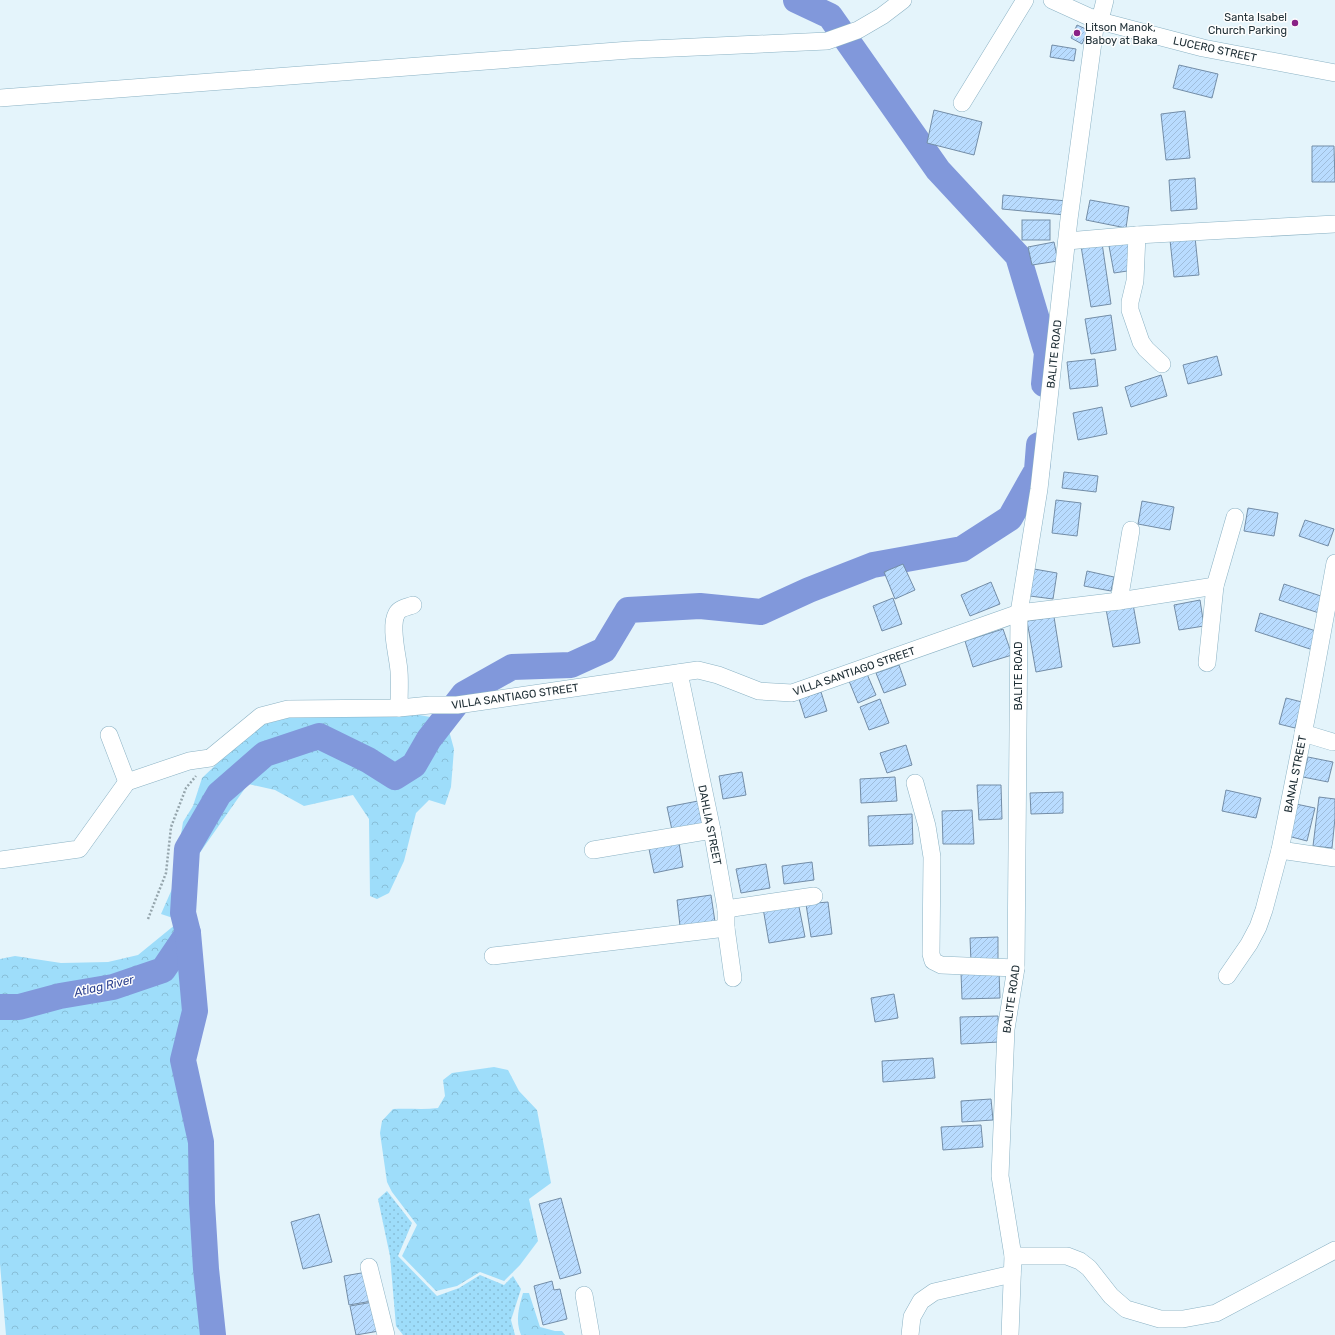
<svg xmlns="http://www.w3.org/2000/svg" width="1335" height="1335" viewBox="0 0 1335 1335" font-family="Rubik,sans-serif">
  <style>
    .green { fill: url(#green-dots) }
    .forest { fill: url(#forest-crowns) }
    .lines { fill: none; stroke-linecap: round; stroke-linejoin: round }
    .river { stroke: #8198db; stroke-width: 26 }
    .building { fill: url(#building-hatch); stroke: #738da7 }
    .minor-casing { stroke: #8bb2c4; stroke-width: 18 }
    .path { stroke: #95a5ac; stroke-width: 2.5; stroke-dasharray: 2 2; stroke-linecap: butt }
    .minor { stroke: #fff; stroke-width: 17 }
    .poi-dot { fill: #8a2186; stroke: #fefefe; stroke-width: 1.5 }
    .labels { text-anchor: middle; stroke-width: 3; stroke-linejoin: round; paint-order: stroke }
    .poi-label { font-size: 11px; fill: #203037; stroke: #fefefe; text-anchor: end }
    .street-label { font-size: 11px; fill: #203037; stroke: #fefefe }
    .water-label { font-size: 12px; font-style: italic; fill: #2e4391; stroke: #fefefe }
  </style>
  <defs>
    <pattern id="green-dots" width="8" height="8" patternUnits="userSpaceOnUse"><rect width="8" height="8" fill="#9eddfa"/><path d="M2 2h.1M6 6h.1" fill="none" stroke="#88bed7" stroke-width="1.8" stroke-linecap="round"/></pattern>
    <pattern id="forest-crowns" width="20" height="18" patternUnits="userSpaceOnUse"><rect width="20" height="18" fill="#9eddfa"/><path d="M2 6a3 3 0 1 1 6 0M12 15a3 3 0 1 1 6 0" fill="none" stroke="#88bed7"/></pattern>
    <pattern id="building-hatch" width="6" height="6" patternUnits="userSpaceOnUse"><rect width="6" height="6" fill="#b9dcff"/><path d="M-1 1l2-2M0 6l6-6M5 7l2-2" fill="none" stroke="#9fbddb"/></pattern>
  </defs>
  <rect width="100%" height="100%" fill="#e4f4fb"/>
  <!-- green -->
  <path class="green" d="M387 1191 412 1223 398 1256 437 1296 459 1288 480 1275 504 1285 513 1276 521 1289 511 1320 515 1335H403L396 1326 390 1256 378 1199Z"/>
  <!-- forest -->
  <g class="forest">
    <path d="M409 713 446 720 454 749 451 787 445 805 429 800 416 813 404 861 389 893 377 899 370 896 369 819 353 795 304 806 275 790 248 784 199 854 195 899 190 901V908L170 917 161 914 172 889 183 822 193 806 202 778 221 760 250 735 265 724 291 717Z"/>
    <path d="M192 919 204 1006 193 1057 223 1335H6L0 1264V959L15 956 61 963 108 962 138 955 176 924Z"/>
    <path d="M494 1067 508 1070 519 1091 537 1110 551 1183 529 1199 538 1241 520 1265 504 1281 480 1272 457 1286 436 1291 402 1256 417 1225 392 1192 387 1182 380 1133 382 1121 393 1109C408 1108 423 1110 438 1108L445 1096 443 1080 452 1073Z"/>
    <path d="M523 1293H529L540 1327 555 1331H562L565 1335H521C515 1320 519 1307 523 1293Z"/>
  </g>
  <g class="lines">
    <!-- river -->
    <g class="river">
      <path d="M796 0 830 16 938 170 1018 256 1047 353 1044 384"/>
      <path d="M0 1007H19L60 996 113 987 163 970 188 933"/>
      <path d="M213 1335 206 1269 202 1203 201 1142 183 1060 195 1011 188 933 183 913 187 849 219 794 265 754 319 736 368 760 395 777 414 765 429 739 464 694 512 667 571 665 604 650 628 610 700 606 761 612 809 590 873 565 962 549 1010 518 1037 470 1039 445"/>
    </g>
  </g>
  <!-- building -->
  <g class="building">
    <path d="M1077 25 1088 30 1082 44 1071 38Z"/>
    <path d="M1052 45 1076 49 1074 61 1050 57Z"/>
    <path d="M1179 65 1218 74 1212 98 1173 88Z"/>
    <path d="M934 110 982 122 974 155 927 143Z"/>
    <path d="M1185 111 1190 158 1166 160 1161 114Z"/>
    <path d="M1312 146H1334L1335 182H1312Z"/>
    <path d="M1195 178 1197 209 1171 211 1169 180Z"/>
    <path d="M1003 195 1067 201 1065 215 1002 209Z"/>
    <path d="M1090 200 1129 207 1126 228 1086 220Z"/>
    <rect x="1022" y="220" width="28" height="20"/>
    <path d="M1195 237 1199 275 1174 277 1170 240Z"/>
    <path d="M1054 242 1058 261 1032 265 1028 247Z"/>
    <path d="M1129 242 1134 270 1114 273 1109 246Z"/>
    <path d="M1102 243 1111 304 1091 307 1081 246Z"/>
    <path d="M1111 315 1116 350 1091 354 1085 319Z"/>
    <path d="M1217 356 1222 375 1188 384 1183 365Z"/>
    <path d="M1095 359 1098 386 1070 389 1067 362Z"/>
    <path d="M1161 375 1167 396 1131 407 1125 387Z"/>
    <path d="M1102 407 1107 434 1078 440 1073 413Z"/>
    <path d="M1064 472 1098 476 1096 492 1062 488Z"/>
    <path d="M1056 500 1081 503 1077 536 1052 533Z"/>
    <path d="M1142 501 1174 507 1170 530 1138 524Z"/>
    <path d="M1248 508 1278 513 1274 536 1244 531Z"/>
    <path d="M1305 520 1334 529 1328 546 1299 536Z"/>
    <path d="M903 564 915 590 895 599 884 572Z"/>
    <path d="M1034 569 1057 573 1053 599 1030 596Z"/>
    <path d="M1087 571 1114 577 1111 591 1084 586Z"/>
    <path d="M991 582 1000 604 970 616 961 595Z"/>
    <path d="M1284 584 1324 597 1319 613 1279 600Z"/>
    <path d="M893 598 902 624 882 631 873 606Z"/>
    <path d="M1200 600 1204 626 1179 630 1174 605Z"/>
    <path d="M1133 604 1140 643 1113 647 1106 609Z"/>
    <path d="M1260 613 1319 632 1313 650 1255 631Z"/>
    <path d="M1054 617 1062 667 1036 672 1027 621Z"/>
    <path d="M1003 629 1012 655 973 667 965 641Z"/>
    <path d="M899 665 906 685 884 693 876 673Z"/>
    <path d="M867 674 876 695 858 703 849 681Z"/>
    <path d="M821 692 827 711 805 718 799 699Z"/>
    <path d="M1286 698 1302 702 1295 728 1279 724Z"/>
    <path d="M880 699 889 723 869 730 860 707Z"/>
    <path d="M906 745 912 765 887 773 880 753Z"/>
    <path d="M1308 757 1333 762 1328 782 1303 777Z"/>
    <path d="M742 772 746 795 723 799 719 776Z"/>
    <path d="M895 777 897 801 861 803 860 779Z"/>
    <path d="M977 785H1001L1002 819 979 820Z"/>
    <path d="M1226 790 1261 798 1256 818 1222 811Z"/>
    <path d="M1063 792V813L1031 814 1030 793Z"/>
    <path d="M1319 797 1335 799V818L1332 848 1313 846Z"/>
    <path d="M698 801 702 825 672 830 667 807Z"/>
    <path d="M1296 804 1315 808 1307 841 1288 836Z"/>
    <path d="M972 810 974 844H943L942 811Z"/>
    <path d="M912 814 913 844 869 846 868 816Z"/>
    <path d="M679 843 683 867 654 873 649 849Z"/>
    <path d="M812 862 814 880 784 884 782 866Z"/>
    <path d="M766 864 770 888 741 893 736 869Z"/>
    <path d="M711 895 715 922 680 926 677 900Z"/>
    <path d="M798 902 805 937 769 943 763 908Z"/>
    <path d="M828 902 832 934 811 937 806 904Z"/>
    <path d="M998 937V961L971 962 970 938Z"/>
    <path d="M999 972 1000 998 962 999 961 973Z"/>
    <path d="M894 994 898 1018 875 1022 871 998Z"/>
    <path d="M998 1016 999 1042 961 1044 960 1017Z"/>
    <path d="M933 1058 935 1078 883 1082 882 1061Z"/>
    <path d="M991 1099 993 1120 962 1122 961 1101Z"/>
    <path d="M981 1125 983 1147 943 1150 941 1127Z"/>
    <path d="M561 1198 581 1273 560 1279 539 1204Z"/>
    <path d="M319 1214 332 1262 303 1269 291 1222Z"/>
    <path d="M367 1272 372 1301 349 1305 344 1276Z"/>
    <path d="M552 1281 554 1290 560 1289 567 1319 543 1325 534 1286Z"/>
    <path d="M373 1302 379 1331 356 1335 350 1306Z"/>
  </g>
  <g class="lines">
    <!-- minor casing -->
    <g class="minor-casing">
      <g id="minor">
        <path d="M1052 0 1096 20 1203 48 1335 73"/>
        <path d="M0 98 630 50 827 41 858 30 882 16 903 0"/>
        <path d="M962 103 1025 0"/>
        <path d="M1137 235 1135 281 1130 302V310L1141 342 1146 349 1162 364"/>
        <path d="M1067 241 1137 235 1335 224"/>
        <path d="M1119 601 1131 530"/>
        <path d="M1207 663 1215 586 1235 517"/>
        <path d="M679 673 712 830 726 909V928L733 978"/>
        <path d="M399 708C399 696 400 683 399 671 398 656 389 626 397 613 400 608 408 607 413 605"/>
        <path d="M1303 733 1333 742"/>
        <path d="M109 735 127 782"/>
        <path d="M915 783 927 826 932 857 931 954 933 961 941 965 1016 968"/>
        <path d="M593 850 712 830"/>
        <path d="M1280 850 1335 858"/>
        <path d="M0 860 79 849 127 782 189 761 210 758 261 716 288 709 399 708 430 705H457L698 670 718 675 759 691 792 693 1019 613 1119 601 1215 586"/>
        <path d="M726 909 814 896"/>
        <path d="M493 956 726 928"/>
        <path d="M1227 976 1249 944 1258 927 1264 910 1280 850 1311 694 1335 563"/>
        <path d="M1013 1256H1067L1080 1261 1089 1268 1111 1296 1126 1309 1160 1319H1183L1216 1313 1335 1250"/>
        <path d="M369 1267 386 1335"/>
        <path d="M584 1295 591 1335"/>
        <path d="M910 1335 912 1317 921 1301 934 1292 1012 1274"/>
        <path d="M1010 1335 1013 1256 1000 1176 1006 1029 1016 968 1019 613 1039 489 1069 219 1096 20 1102 12 1105 0"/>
      </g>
    </g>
    <!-- path -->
    <path class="path" d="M148 919 166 873 171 827 186 788 196 776"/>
    <!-- minor -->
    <use href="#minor" class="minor"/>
  </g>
  <!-- markers -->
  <g class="poi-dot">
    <circle cx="1295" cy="23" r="4"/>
    <circle cx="1077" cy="33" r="4"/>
  </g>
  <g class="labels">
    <!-- poi labels -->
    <g class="poi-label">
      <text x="1287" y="21">Santa Isabel<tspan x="1287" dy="13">Church Parking</tspan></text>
      <text x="1085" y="31" text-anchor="start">Litson Manok,<tspan x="1085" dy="13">Baboy at Baka</tspan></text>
    </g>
    <!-- street labels -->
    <g class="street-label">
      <text transform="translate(1215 49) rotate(12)" y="4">LUCERO STREET</text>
      <text transform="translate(1054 354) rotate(-84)" y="4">BALITE ROAD</text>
      <text transform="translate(854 671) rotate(-19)" y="4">VILLA SANTIAGO STREET</text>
      <text transform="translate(1018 676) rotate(-90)" y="4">BALITE ROAD</text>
      <text transform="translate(515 696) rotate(-8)" y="4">VILLA SANTIAGO STREET</text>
      <text transform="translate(1295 774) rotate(-79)" y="4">BANAL STREET</text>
      <text transform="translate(710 825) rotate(79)" y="4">DAHLIA STREET</text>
      <text transform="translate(1011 999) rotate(-82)" y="4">BALITE ROAD</text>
    </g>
    <!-- water labels -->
    <g class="water-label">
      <text transform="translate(104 986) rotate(-13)" y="4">Atlag River</text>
    </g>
  </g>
</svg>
